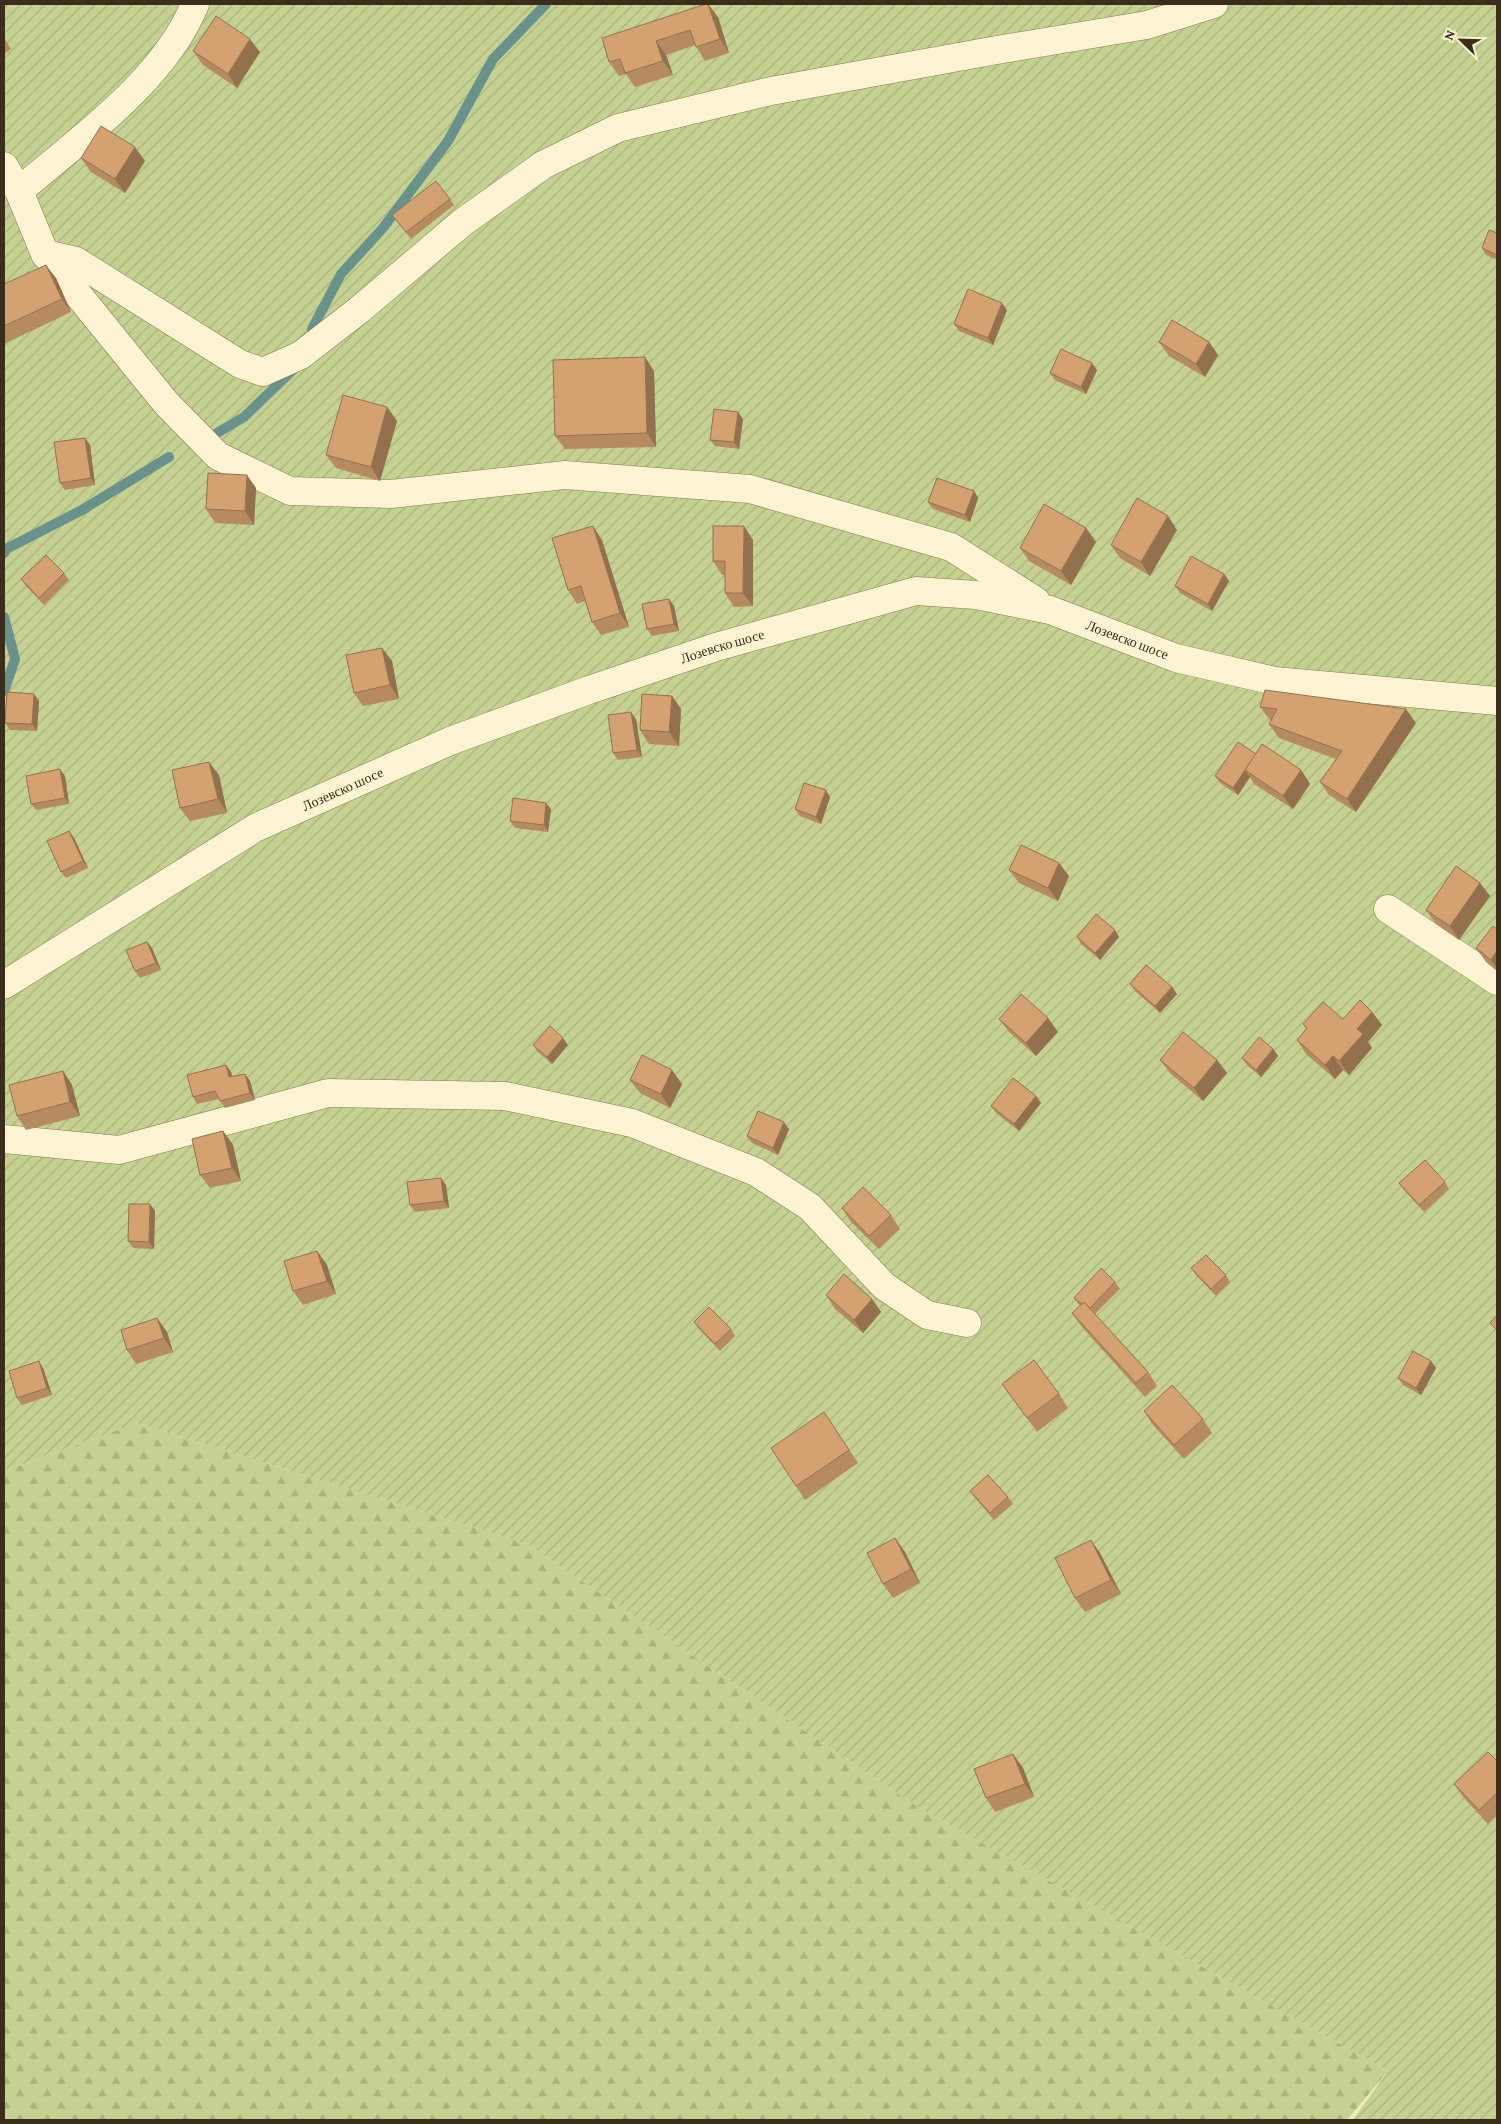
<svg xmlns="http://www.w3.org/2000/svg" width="1501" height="2124" viewBox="0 0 1501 2124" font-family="'Crimson Pro',serif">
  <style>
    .forest { fill: url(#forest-firs) }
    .garden { fill: url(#garden-furrows) }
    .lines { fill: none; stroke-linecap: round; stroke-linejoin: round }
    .stream { stroke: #68928b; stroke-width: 10 }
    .minor-casing { stroke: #8c7755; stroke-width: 29 }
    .minor { stroke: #fcf3d2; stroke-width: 28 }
    .wall { fill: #b68b60 }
    .shaded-wall { fill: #94714e }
    .building { fill: #d4a270; stroke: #94714e }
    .labels { text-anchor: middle; stroke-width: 4; stroke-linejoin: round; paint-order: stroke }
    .street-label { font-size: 14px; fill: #3a2d1b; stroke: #f9f0ce }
  </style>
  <defs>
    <pattern id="forest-firs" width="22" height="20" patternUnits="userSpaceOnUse" patternTransform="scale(1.25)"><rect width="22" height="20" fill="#c4d191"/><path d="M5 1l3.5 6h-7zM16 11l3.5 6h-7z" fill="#a9b47c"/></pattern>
    <pattern id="garden-furrows" width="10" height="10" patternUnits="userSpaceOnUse" patternTransform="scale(1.25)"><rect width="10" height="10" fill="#c4d191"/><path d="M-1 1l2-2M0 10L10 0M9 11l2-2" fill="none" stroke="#a9b47c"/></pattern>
  </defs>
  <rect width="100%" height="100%" fill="#f2e7be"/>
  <!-- forest -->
  <path class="forest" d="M137 1423 527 1544 918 1807 1388 2071 1347 2120H4V1471Z"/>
  <!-- garden -->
  <path class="garden" d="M4 4H1497V2120H1353L1388 2071 918 1807 527 1544 137 1423 4 1471Z"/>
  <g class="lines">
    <!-- stream -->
    <g class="stream">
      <path d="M312 329 341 274 383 228 448 141 493 59 546 4"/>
      <path d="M217 433 244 417 295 368"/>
      <path d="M4 553 6 549 82 510 169 457"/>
      <path d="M4 617 15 659 4 691"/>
    </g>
    <!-- minor casing -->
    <g class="minor-casing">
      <g id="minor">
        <path d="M4 166 19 191 45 254 166 403 218 456 290 491 391 494 565 475 750 489 951 547 1036 601"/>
        <path d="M19 191C80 139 165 79 195 4"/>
        <path d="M45 254 76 261 240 364 263 372 301 355 359 310 463 222 543 165 618 128 771 91 997 50 1147 25 1214 4"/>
        <path d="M1388 909 1497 981"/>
        <path id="s1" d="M4 985 255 828 450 741 589 690 716 647 916 591 976 595 1050 610 1176 658 1275 681 1497 701"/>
        <path d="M4 1139 119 1150 328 1093 505 1096 632 1123 756 1172 810 1207 884 1286 927 1315 967 1323"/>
      </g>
    </g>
    <!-- minor -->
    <use href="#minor" class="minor"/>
  </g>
  <!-- wall -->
  <g class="wall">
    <path d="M718 17 729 53 705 61 695 45 666 55 673 75 635 87 626 74 619 76 609 62 602 38Z"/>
    <path d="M4 38 11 49 4 54Z"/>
    <path d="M193 51 260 52 237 88 203 65Z"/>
    <path d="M81 158 145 161 125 193 91 172Z"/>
    <path d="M450 199 454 205 411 239 392 215Z"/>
    <path d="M1497 233V260L1486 255 1482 248Z"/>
    <path d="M56 278 71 312 4 344V284Z"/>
    <path d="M1007 310 993 345 959 331 954 324Z"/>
    <path d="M1159 342H1209L1218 355 1205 377 1169 356Z"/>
    <path d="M1097 370 1086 394 1055 380 1050 373Z"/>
    <path d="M654 371 656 447 565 449 555 436Z"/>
    <path d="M387 407 397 421 380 481 336 468 326 455Z"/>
    <path d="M738 412 743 419 739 449 715 446 710 440Z"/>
    <path d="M85 438 90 445 95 485 65 490 60 483Z"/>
    <path d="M256 488 254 525 215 523 206 509Z"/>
    <path d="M974 491 978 498 970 522 933 509 928 502Z"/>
    <path d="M1086 528 1096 542 1071 585 1029 561 1020 548Z"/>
    <path d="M1177 530 1150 576 1120 558 1111 545Z"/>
    <path d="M602 540 629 627 601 635 592 622 585 601 577 604 568 590Z"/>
    <path d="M753 540V606L734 607 725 593V575H722L713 561Z"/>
    <path d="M64 573 69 580 44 605 26 586 21 579Z"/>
    <path d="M1224 574 1229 581 1212 611 1180 593 1175 586Z"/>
    <path d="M674 606 679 631 652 636 647 629Z"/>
    <path d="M382 648 392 661 399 699 363 706 354 693Z"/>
    <path d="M34 694 39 701 37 731 10 730 5 723Z"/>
    <path d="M672 696 681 709 679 746 649 744 640 730Z"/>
    <path d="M1260 707 1416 723 1356 812 1329 795 1320 782 1336 759 1279 738 1269 724 1271 721 1270 720Z"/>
    <path d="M636 719 642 757 618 760 613 753Z"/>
    <path d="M1256 754 1301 770 1310 784 1293 809 1254 784 1250 777 1238 795 1220 783 1215 776Z"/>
    <path d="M219 775 227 813 190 821 180 808Z"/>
    <path d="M65 776 69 804 36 810 31 804Z"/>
    <path d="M830 797 821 824 800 816 795 809Z"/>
    <path d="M551 809 548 832 515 828 510 821Z"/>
    <path d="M69 831 74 838 88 868 66 878 61 872Z"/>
    <path d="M1009 870 1069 876 1058 901 1019 883Z"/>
    <path d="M1480 883 1490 896 1459 940 1436 924 1426 910Z"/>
    <path d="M1497 929V971L1486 962 1476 948Z"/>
    <path d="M1077 937H1119L1100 960 1081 944Z"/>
    <path d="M147 942 152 948 161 970 140 978 135 971Z"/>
    <path d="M1130 984 1172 987 1177 994 1160 1013 1135 991Z"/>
    <path d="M1372 1012 1382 1025 1368 1042 1372 1048 1349 1075 1343 1070 1335 1079 1306 1054 1297 1040 1306 1029 1303 1024 1343 1019Z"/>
    <path d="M1048 1018 1058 1032 1036 1056 1009 1032 999 1019Z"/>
    <path d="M533 1045H568L552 1064 538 1052Z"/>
    <path d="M1273 1049 1278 1056 1261 1077 1247 1065 1242 1058Z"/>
    <path d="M1160 1060H1217L1227 1073 1203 1101 1170 1073Z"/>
    <path d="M226 1065 231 1072 232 1077 245 1074 250 1081 255 1100 225 1108 219 1099 197 1104 193 1097Z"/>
    <path d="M63 1071 72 1085 80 1116 26 1130 17 1116Z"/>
    <path d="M630 1080 682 1084 670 1108 640 1093Z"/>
    <path d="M1036 1096 1041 1103 1019 1131 996 1113 991 1106Z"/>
    <path d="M789 1129 778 1155 752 1143 747 1136Z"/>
    <path d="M223 1131 233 1145 241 1181 210 1188 200 1175Z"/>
    <path d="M1445 1182 1449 1189 1424 1212 1404 1190 1399 1183Z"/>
    <path d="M446 1185 449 1208 415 1212 410 1205Z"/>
    <path d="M842 1208 891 1215 900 1229 879 1249 851 1222Z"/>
    <path d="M155 1211 154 1249 133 1248 128 1241Z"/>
    <path d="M317 1251 327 1265 336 1294 303 1305 293 1291Z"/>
    <path d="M1191 1268 1226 1275 1230 1282 1216 1296 1196 1275Z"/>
    <path d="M1115 1282 1120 1289 1095 1314 1148 1372 1157 1386 1145 1397 1082 1327 1072 1313 1080 1306 1074 1298Z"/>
    <path d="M826 1295 872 1299 881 1312 863 1333 835 1309Z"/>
    <path d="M157 1318 167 1332 173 1352 136 1364 127 1350Z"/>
    <path d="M694 1322 731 1329 735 1336 720 1351 699 1329Z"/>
    <path d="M1431 1361 1436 1368 1421 1395 1403 1385 1398 1378Z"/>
    <path d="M43 1368 52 1395 22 1405 17 1398Z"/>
    <path d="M1002 1384 1059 1394 1068 1408 1037 1432Z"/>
    <path d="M1144 1411 1203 1419 1212 1433 1184 1459 1153 1425Z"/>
    <path d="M824 1412 858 1463 805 1500 796 1486Z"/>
    <path d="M970 1491 1008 1497 1013 1504 994 1520 975 1498Z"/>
    <path d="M895 1538 905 1552 920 1583 893 1598 883 1584Z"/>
    <path d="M1100 1553 1121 1594 1085 1612 1075 1598Z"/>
    <path d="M1013 1754 1023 1768 1034 1797 995 1812 986 1798Z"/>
    <path d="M1497 1761V1815L1488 1824 1464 1798 1454 1784Z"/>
  </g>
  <!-- shaded-wall -->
  <g class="shaded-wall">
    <path d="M708 4 718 17 729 53 720 39Z"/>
    <path d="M250 39 260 52 237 88 228 74Z"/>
    <path d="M656 41 666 55 673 75 663 61Z"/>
    <path d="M135 147 145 161 125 193 115 179Z"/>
    <path d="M46 265 56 278 71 312 62 299Z"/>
    <path d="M1002 303 1007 310 993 345 988 338Z"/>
    <path d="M1209 342 1218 355 1205 377 1196 364Z"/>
    <path d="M645 357 654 371 656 447 647 433Z"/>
    <path d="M1092 363 1097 370 1086 394 1081 387Z"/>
    <path d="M387 407 397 421 380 481 371 467Z"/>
    <path d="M738 412 743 419 739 449 734 442Z"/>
    <path d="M85 438 90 445 95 485 91 478Z"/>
    <path d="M247 475 256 488 254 525 245 511Z"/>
    <path d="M974 491 978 498 970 522 965 515Z"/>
    <path d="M1168 516 1177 530 1150 576 1141 562Z"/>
    <path d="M593 526 602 540 629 627 620 613Z"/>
    <path d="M744 526 753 540V606L743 593Z"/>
    <path d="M1086 528 1096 542 1071 585 1061 571Z"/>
    <path d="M1224 574 1229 581 1212 611 1208 604Z"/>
    <path d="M669 599 674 606 679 631 674 624Z"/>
    <path d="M382 648 392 661 399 699 390 685Z"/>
    <path d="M34 694 39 701 37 731 32 724Z"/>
    <path d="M672 696 681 709 679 746 669 732Z"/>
    <path d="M1406 709 1416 723 1356 812 1347 799Z"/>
    <path d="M631 712 636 719 642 757 637 750Z"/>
    <path d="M209 762 219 775 227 813 218 799Z"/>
    <path d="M60 769 65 776 69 804 65 798Z"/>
    <path d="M1245 770 1250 777 1238 795 1233 788Z"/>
    <path d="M1301 770 1310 784 1293 809 1283 796Z"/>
    <path d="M826 790 830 797 821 824 816 817Z"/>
    <path d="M546 803 551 809 548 832 544 825Z"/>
    <path d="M69 831 74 838 88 868 83 861Z"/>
    <path d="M1059 863 1069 876 1058 901 1048 888Z"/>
    <path d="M1480 883 1490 896 1459 940 1450 926Z"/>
    <path d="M1115 930 1119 937 1100 960 1095 953Z"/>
    <path d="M147 942 152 948 161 970 156 963Z"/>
    <path d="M1497 951V969L1491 960Z"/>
    <path d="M1172 987 1177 994 1160 1013 1155 1006Z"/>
    <path d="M1372 1012 1382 1025 1368 1042 1372 1048 1349 1075 1339 1061 1357 1029Z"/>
    <path d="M1048 1018 1058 1032 1036 1056 1026 1043Z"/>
    <path d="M563 1038 568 1045 552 1064 547 1057Z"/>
    <path d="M1273 1049 1278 1056 1261 1077 1256 1070Z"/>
    <path d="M1333 1056 1343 1070 1335 1079 1325 1065Z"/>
    <path d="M1217 1060 1227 1073 1203 1101 1194 1088Z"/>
    <path d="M226 1065 231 1072 234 1084 229 1077Z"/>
    <path d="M672 1070 682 1084 670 1108 661 1094Z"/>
    <path d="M63 1071 72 1085 80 1116 70 1102Z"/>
    <path d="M245 1074 250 1081 255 1100 250 1093Z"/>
    <path d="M1036 1096 1041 1103 1019 1131 1014 1124Z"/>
    <path d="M784 1122 789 1129 778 1155 773 1148Z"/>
    <path d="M223 1131 233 1145 241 1181 232 1168Z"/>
    <path d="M441 1178 446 1185 449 1208 444 1201Z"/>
    <path d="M150 1204 155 1211 154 1249 149 1242Z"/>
    <path d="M317 1251 327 1265 336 1294 327 1281Z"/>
    <path d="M872 1299 881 1312 863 1333 854 1320Z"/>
    <path d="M157 1318 167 1332 173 1352 164 1338Z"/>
    <path d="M39 1361 43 1368 52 1395 47 1388Z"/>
    <path d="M1431 1361 1436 1368 1421 1395 1416 1388Z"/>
    <path d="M895 1538 905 1552 920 1583 911 1569Z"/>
    <path d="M1091 1540 1100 1553 1121 1594 1111 1580Z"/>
    <path d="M1013 1754 1023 1768 1034 1797 1025 1784Z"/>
  </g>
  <!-- building -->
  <g class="building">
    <path d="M706 4H708L720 39 696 47 690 30 656 41 663 61 625 73 620 59 609 62 602 38Z"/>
    <path d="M216 16 250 39 228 74 193 51Z"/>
    <path d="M101 126 135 147 115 179 81 158Z"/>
    <path d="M436 181 450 199 406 232 392 215Z"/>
    <path d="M1489 230 1497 233V255L1482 248Z"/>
    <path d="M46 265 62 299 4 326V284Z"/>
    <path d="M968 289 1002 303 988 338 954 324Z"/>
    <path d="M1172 320 1209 342 1196 364 1159 342Z"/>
    <path d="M1061 349 1092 363 1081 387 1050 373Z"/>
    <path d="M645 357 647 433 555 436 553 360Z"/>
    <path d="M343 395 387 407 371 467 326 455Z"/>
    <path d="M714 409 738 412 734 442 710 440Z"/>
    <path d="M85 438 91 478 60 483 54 442Z"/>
    <path d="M208 473 247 475 245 511 206 509Z"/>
    <path d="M937 478 974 491 965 515 928 502Z"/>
    <path d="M1137 498 1168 516 1141 562 1111 545Z"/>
    <path d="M1044 504 1086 528 1061 571 1020 548Z"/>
    <path d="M593 526 620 613 592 622 581 586 568 590 552 538Z"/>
    <path d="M713 526H744L743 593H725V561H713Z"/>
    <path d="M46 555 64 573 39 598 21 579Z"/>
    <path d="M1191 556 1224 574 1208 604 1175 586Z"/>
    <path d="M669 599 674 624 647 629 642 604Z"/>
    <path d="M382 648 390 685 354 693 346 655Z"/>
    <path d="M1265 690 1406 709 1347 799 1320 782 1342 751 1269 724 1277 709 1260 707Z"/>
    <path d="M7 692 34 694 32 724 5 723Z"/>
    <path d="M642 694 672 696 669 732 640 730Z"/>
    <path d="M631 712 637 750 613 753 608 715Z"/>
    <path d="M1238 742 1256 754 1233 788 1215 776Z"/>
    <path d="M1262 744 1301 770 1283 796 1245 770Z"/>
    <path d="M209 762 218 799 180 808 172 770Z"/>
    <path d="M60 769 65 798 31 804 26 776Z"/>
    <path d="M804 783 826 790 816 817 795 809Z"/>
    <path d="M513 798 546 803 544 825 510 821Z"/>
    <path d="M69 831 83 861 61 872 47 841Z"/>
    <path d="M1021 845 1059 863 1048 888 1009 870Z"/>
    <path d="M1456 866 1480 883 1450 926 1426 910Z"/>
    <path d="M1096 914 1115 930 1095 953 1077 937Z"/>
    <path d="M1493 926 1497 929V951L1491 960 1476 948Z"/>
    <path d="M147 942 156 963 135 971 126 950Z"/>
    <path d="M1146 965 1172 987 1155 1006 1130 984Z"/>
    <path d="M1021 994 1048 1018 1026 1043 999 1019Z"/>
    <path d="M1360 1000 1372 1012 1357 1029 1363 1034 1339 1061 1333 1056 1325 1065 1297 1040 1307 1028 1303 1024 1323 1002 1343 1019Z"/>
    <path d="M550 1026 563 1038 547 1057 533 1045Z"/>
    <path d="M1183 1032 1217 1060 1194 1088 1160 1060Z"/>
    <path d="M1259 1037 1273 1049 1256 1070 1242 1058Z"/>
    <path d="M642 1055 672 1070 661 1094 630 1080Z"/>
    <path d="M226 1065 229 1077 245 1074 250 1093 220 1101 215 1091 193 1097 187 1075Z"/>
    <path d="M63 1071 70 1102 17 1116 9 1085Z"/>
    <path d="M1013 1078 1036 1096 1014 1124 991 1106Z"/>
    <path d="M758 1111 784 1122 773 1148 747 1136Z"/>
    <path d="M223 1131 232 1168 200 1175 192 1139Z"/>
    <path d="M1425 1160 1445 1182 1419 1205 1399 1183Z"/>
    <path d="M441 1178 444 1201 410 1205 407 1182Z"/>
    <path d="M863 1187 891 1215 869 1236 842 1208Z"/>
    <path d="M129 1204H150L149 1242 128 1241Z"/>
    <path d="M317 1251 327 1281 293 1291 284 1261Z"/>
    <path d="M1206 1255 1226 1275 1211 1289 1191 1268Z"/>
    <path d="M1101 1268 1115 1282 1090 1308 1084 1302 1082 1304 1074 1298Z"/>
    <path d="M844 1274 872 1299 854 1320 826 1295Z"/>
    <path d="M1084 1302 1148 1372 1136 1383 1072 1313Z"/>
    <path d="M709 1307 731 1329 715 1344 694 1322Z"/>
    <path d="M1497 1315V1330L1490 1323Z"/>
    <path d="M157 1318 164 1338 127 1350 121 1330Z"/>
    <path d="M1413 1351 1431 1361 1416 1388 1398 1378Z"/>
    <path d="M1034 1360 1059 1394 1027 1418 1002 1384Z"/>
    <path d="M39 1361 47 1388 17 1398 9 1371Z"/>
    <path d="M1172 1385 1203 1419 1174 1445 1144 1411Z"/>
    <path d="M824 1412 849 1450 796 1486 771 1448Z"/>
    <path d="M988 1475 1008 1497 990 1513 970 1491Z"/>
    <path d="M895 1538 911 1569 883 1584 867 1553Z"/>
    <path d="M1091 1540 1111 1580 1075 1598 1055 1558Z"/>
    <path d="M1488 1752 1497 1761V1793L1479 1810 1454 1784Z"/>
    <path d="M1013 1754 1025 1784 986 1798 974 1769Z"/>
  </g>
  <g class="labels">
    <!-- street labels -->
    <g class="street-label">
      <text dy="5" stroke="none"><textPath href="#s1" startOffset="1218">Лозевско шосе</textPath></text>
      <text dy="5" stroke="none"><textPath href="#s1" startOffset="798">Лозевско шосе</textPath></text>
      <text dy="5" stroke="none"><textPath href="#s1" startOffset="392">Лозевско шосе</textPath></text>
    </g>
  </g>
  <!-- border -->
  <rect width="1501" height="2124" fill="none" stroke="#3a2d1b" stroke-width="10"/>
  <!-- north arrow -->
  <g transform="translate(1461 40) rotate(293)" stroke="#f9f0ce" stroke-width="4" paint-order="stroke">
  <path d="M0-4L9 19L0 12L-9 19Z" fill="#3a2d1b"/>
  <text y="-8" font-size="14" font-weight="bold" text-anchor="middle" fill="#3a2d1b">N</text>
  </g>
</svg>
